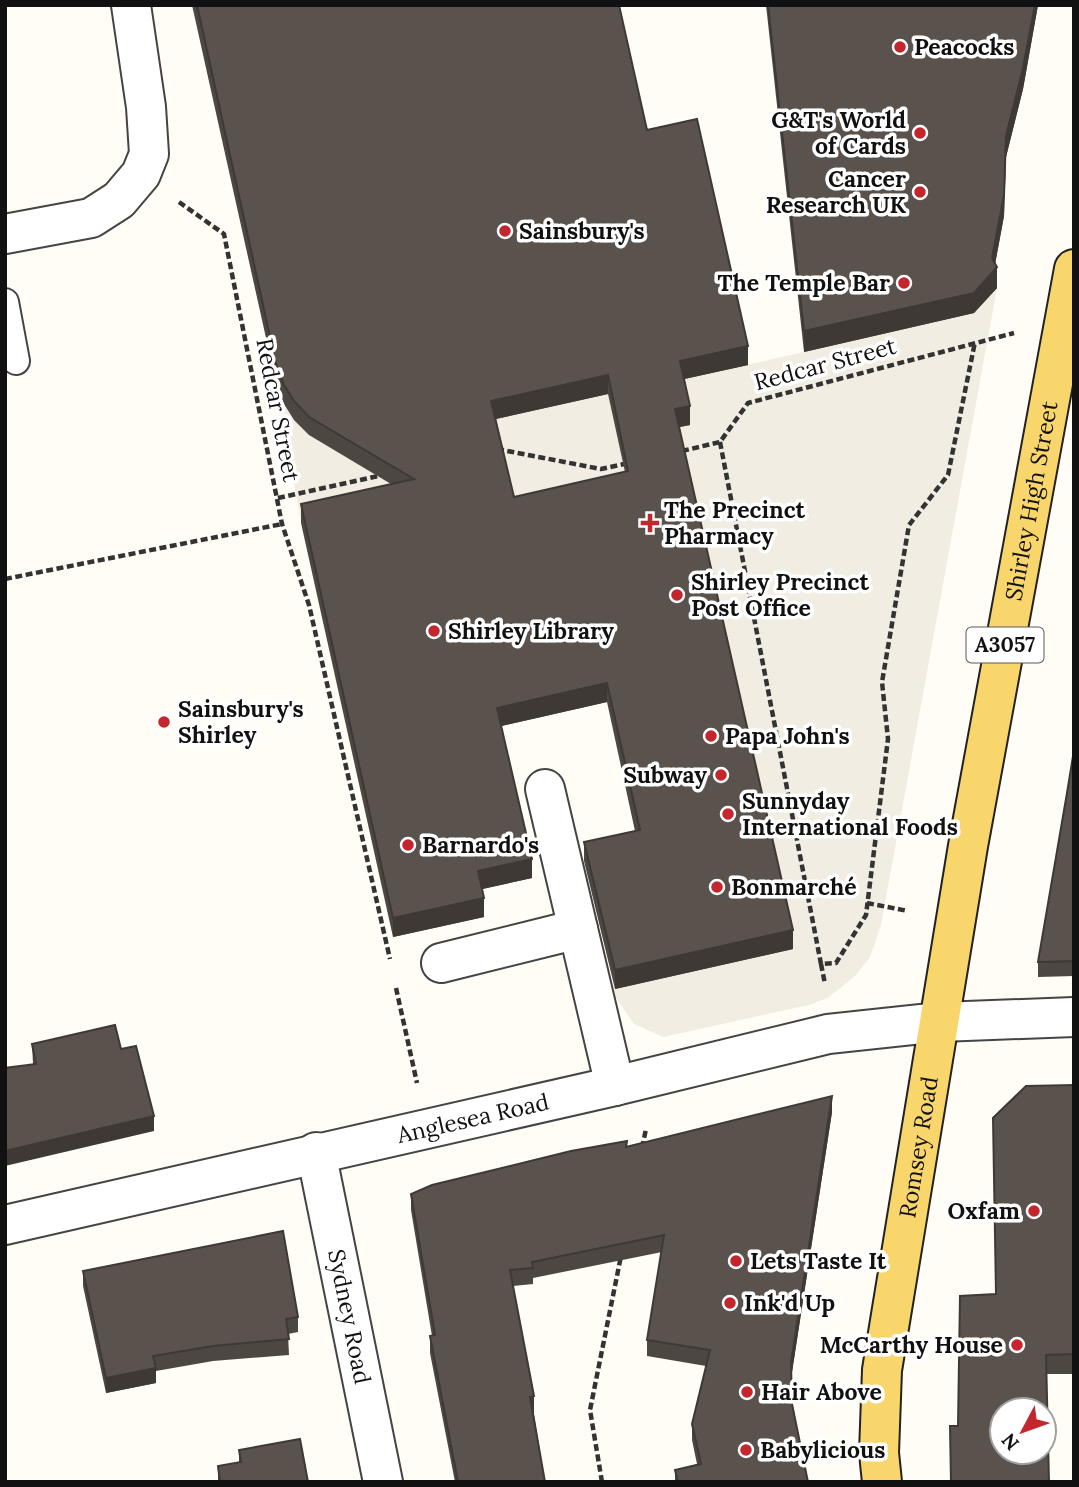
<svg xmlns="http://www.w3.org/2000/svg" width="1079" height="1487" viewBox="0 0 1079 1487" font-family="Lora,serif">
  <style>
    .plaza { fill: #f1ede2 }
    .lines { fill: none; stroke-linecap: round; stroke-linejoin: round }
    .service-casing { stroke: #444; stroke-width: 30 }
    .minor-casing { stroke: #444; stroke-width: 42 }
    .tertiary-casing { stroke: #444; stroke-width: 42 }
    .primary-casing { stroke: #222; stroke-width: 42 }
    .path { stroke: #333; stroke-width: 4.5; stroke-dasharray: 7 3.5; stroke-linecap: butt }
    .service { stroke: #fff; stroke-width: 26 }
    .minor { stroke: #fff; stroke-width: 38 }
    .tertiary { stroke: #fff; stroke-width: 38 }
    .primary { stroke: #f9d66b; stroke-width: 38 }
    .wall { fill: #4d4742; fill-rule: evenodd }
    .shaded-wall { fill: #3f3936 }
    .building { fill: #5a524d; stroke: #3f3936; stroke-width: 2; fill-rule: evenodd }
    .poi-dot { fill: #c4262e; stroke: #fff; stroke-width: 2.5 }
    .labels { text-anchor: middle; stroke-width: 7; stroke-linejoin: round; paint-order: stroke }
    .shield { fill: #fff; stroke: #585858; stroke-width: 2 }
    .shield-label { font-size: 21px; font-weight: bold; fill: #111 }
    .poi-label { font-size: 23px; font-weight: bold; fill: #111; stroke: #fff; text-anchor: start }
    .street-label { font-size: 23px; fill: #111; stroke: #fff }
  </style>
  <rect width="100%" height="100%" fill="#fffdf5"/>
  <!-- plaza -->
  <path class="plaza" d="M997 288 881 925 870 957 856 975 828 998 809 1005 663 1037 634 1024 611 990 793 949 686 477 301 523 276 383 284 404 294 420 365 448 608 394 618 440 681 380 974 313Z"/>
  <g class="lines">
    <!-- service casing -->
    <g class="service-casing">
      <path id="service" d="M5 302 16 361"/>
    </g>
    <!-- minor casing -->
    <g class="minor-casing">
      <g id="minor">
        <path d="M5 234 91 218 119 200 141 174 149 154 146 107 131 5"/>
        <path d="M545 789 615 1086"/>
        <path d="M441 963 578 929"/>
        <path d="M940 1022 1074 1017"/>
        <path id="s1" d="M316 1152 383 1482"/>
      </g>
    </g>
    <!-- tertiary casing -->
    <g class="tertiary-casing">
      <g id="tertiary">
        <path id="s2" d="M5 1225 615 1086 828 1034 940 1022"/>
      </g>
    </g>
    <!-- primary casing -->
    <g class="primary-casing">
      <g id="primary">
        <path id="s3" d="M882 1482 879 1453 882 1370 968 846 1074 269"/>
      </g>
    </g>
    <!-- path -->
    <g class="path">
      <path d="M179 202 224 234 282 524 309 605 390 959"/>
      <path d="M720 442 821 964 836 963 866 915 888 739 882 682 909 525 948 475 975 342"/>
      <path d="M497 449 601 469 629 463"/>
      <path d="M682 451 720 442 748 403 1014 333"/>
      <path d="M278 498 383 475"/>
      <path d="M5 579 282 524"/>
      <path d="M867 903 908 911"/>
      <path d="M821 964 825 984"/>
      <path d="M396 988 417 1083"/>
      <path d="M642 1148 646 1129"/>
      <path d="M602 1482 590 1410 621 1256"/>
    </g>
    <!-- service -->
    <use href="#service" class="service"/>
    <!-- minor -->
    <use href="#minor" class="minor"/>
    <!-- tertiary -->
    <use href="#tertiary" class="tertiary"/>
    <!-- primary -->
    <use href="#primary" class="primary"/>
  </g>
  <!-- wall -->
  <g class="wall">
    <path d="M192 5H619L647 130 748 365 684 379 690 425 679 427 793 949 615 989 584 861V842L635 831 607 702 501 726 532 878 482 889 484 917 393 937 301 523V504L391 484 309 435 294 420 284 404 276 383ZM608 394 625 472 514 497 496 419Z"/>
    <path d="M766 5H1038L1023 89 1006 157 1004 216 995 264 997 288 974 313 804 352Z"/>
    <path d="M1074 750V976L1038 977V962Z"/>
    <path d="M32 1044 121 1049 154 1131 33 1064Z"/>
    <path d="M1074 1085V1374H1046L1049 1482H951L950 1426H958Z"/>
    <path d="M832 1112 791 1378 792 1404 808 1482H675V1470L697 1464 692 1440V1424L706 1366 647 1356V1340L662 1252 533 1278V1284L513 1286 545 1482H455L430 1353V1336H432L411 1210V1194L627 1147Z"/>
    <path d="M83 1271 298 1317V1332L288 1334 289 1355 213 1361 156 1371V1383L106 1393 83 1286Z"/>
    <path d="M239 1450 308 1482H218V1466L239 1463Z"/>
  </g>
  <!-- shaded-wall -->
  <g class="shaded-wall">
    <path d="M1035 5H1038L1023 89 1006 157 1004 216 994 270 997 267V288L974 313 804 352V331L992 258 1006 136Z"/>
    <path d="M748 346V365L680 380V361Z"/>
    <path d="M608 375V394L491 420V401Z"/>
    <path d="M690 406V425L675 428V409Z"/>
    <path d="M607 683V702L497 727V708Z"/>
    <path d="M532 859V878L478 890V871Z"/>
    <path d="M484 898V917L393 937V918Z"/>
    <path d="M793 930V949L615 989V970Z"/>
    <path d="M832 1096V1112L791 1379V1363Z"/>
    <path d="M154 1116V1131L5 1166V1151Z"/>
    <path d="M156 1368V1383L106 1393V1378Z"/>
    <path d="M534 1396V1413H530V1397Z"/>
  </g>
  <!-- building -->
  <g class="building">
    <path d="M197 5H619L647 130 697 119 748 346 680 361 690 406 675 409 793 930 615 970 584 842 640 830 607 683 497 708 532 859 478 871 484 898 393 918 301 504 414 479 309 417 294 401 284 385 276 364ZM608 375 628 471 514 497 491 401Z"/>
    <path d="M768 5H1035L1023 68 1006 136 1004 195 992 258 997 267 974 293 804 331Z"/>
    <path d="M1074 750V961L1038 962 1067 793Z"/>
    <path d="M115 1025 121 1049 136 1046 154 1116 5 1151V1068L36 1064 32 1044Z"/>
    <path d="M1074 1085V1354L1046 1355 1049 1482H951L950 1426H958L960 1296 996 1294 993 1118 1026 1086ZM1002 1410H1044V1452H1002Z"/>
    <path d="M832 1096 791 1363 792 1404 808 1482H678L675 1470 701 1464 692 1424 710 1350 647 1340 664 1235 532 1262 533 1268 510 1270 534 1396 530 1397 545 1482H458L430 1336 435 1335 411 1194 432 1185 571 1151 627 1141 626 1147Z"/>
    <path d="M283 1231 298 1317 286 1319 289 1339 213 1346 153 1356 156 1368 106 1378 83 1271Z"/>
    <path d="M300 1439 308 1482H220L218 1466 241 1462 239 1450Z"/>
  </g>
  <!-- markers -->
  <g class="poi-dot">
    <circle cx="900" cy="47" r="7"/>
    <circle cx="920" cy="133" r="7"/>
    <circle cx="920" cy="192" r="7"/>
    <circle cx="505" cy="231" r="7"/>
    <circle cx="904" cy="283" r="7"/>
    <path d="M646.5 512.5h7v7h7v7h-7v7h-7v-7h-7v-7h7z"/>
    <circle cx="677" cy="595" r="7"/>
    <circle cx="434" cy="631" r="7"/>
    <circle cx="164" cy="722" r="7"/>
    <circle cx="711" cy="736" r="7"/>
    <circle cx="721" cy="775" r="7"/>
    <circle cx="728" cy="814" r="7"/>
    <circle cx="408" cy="845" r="7"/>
    <circle cx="717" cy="887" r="7"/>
    <circle cx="1034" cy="1211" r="7"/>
    <circle cx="736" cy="1261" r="7"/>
    <circle cx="730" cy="1303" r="7"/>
    <circle cx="1017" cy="1345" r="7"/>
    <circle cx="747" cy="1392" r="7"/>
    <circle cx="746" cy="1450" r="7"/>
  </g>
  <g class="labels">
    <!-- shield labels -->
    <rect class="shield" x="966.5" y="627.5" width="77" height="35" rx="5"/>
    <g class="shield-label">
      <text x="1005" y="652">A3057</text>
    </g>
    <!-- poi labels -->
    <g class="poi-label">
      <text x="914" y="55">Peacocks</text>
      <text x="906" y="128" text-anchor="end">G&amp;T's World<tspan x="906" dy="26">of Cards</tspan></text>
      <text x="906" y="187" text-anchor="end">Cancer<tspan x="906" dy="26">Research UK</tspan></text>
      <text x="519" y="239">Sainsbury's</text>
      <text x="890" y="291" text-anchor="end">The Temple Bar</text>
      <text x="664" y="518">The Precinct<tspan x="664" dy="26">Pharmacy</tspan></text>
      <text x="691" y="590">Shirley Precinct<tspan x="691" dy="26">Post Office</tspan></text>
      <text x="448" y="639">Shirley Library</text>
      <text x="178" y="717">Sainsbury's<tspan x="178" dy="26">Shirley</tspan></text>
      <text x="725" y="744">Papa John's</text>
      <text x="707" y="783" text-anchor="end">Subway</text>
      <text x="742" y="809">Sunnyday<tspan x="742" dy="26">International Foods</tspan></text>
      <text x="422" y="853">Barnardo's</text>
      <text x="731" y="895">Bonmarché</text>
      <text x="1020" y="1219" text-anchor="end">Oxfam</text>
      <text x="750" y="1269">Lets Taste It</text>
      <text x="744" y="1311">Ink'd Up</text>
      <text x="1003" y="1353" text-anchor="end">McCarthy House</text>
      <text x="761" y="1400">Hair Above</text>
      <text x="760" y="1458">Babylicious</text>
    </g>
    <!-- street labels -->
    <g class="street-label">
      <text transform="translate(825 364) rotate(-15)" y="8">Redcar Street</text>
      <text transform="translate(278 410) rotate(79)" y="8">Redcar Street</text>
      <text dy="8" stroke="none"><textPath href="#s3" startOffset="994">Shirley High Street</textPath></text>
      <text dy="8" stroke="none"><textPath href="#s2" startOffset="480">Anglesea Road</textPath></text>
      <text dy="8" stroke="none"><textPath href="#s3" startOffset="338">Romsey Road</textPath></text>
      <text dy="8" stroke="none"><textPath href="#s1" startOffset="168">Sydney Road</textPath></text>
    </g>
  </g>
  <!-- border -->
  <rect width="1079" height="1487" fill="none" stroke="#111111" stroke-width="14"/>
  <!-- north arrow -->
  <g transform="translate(1023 1431) rotate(229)"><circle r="33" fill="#ffffff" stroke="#a0a0a0" stroke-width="2"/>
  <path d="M0-5L12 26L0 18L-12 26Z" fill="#c4262e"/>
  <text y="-10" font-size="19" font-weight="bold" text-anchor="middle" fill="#111111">N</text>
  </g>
</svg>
